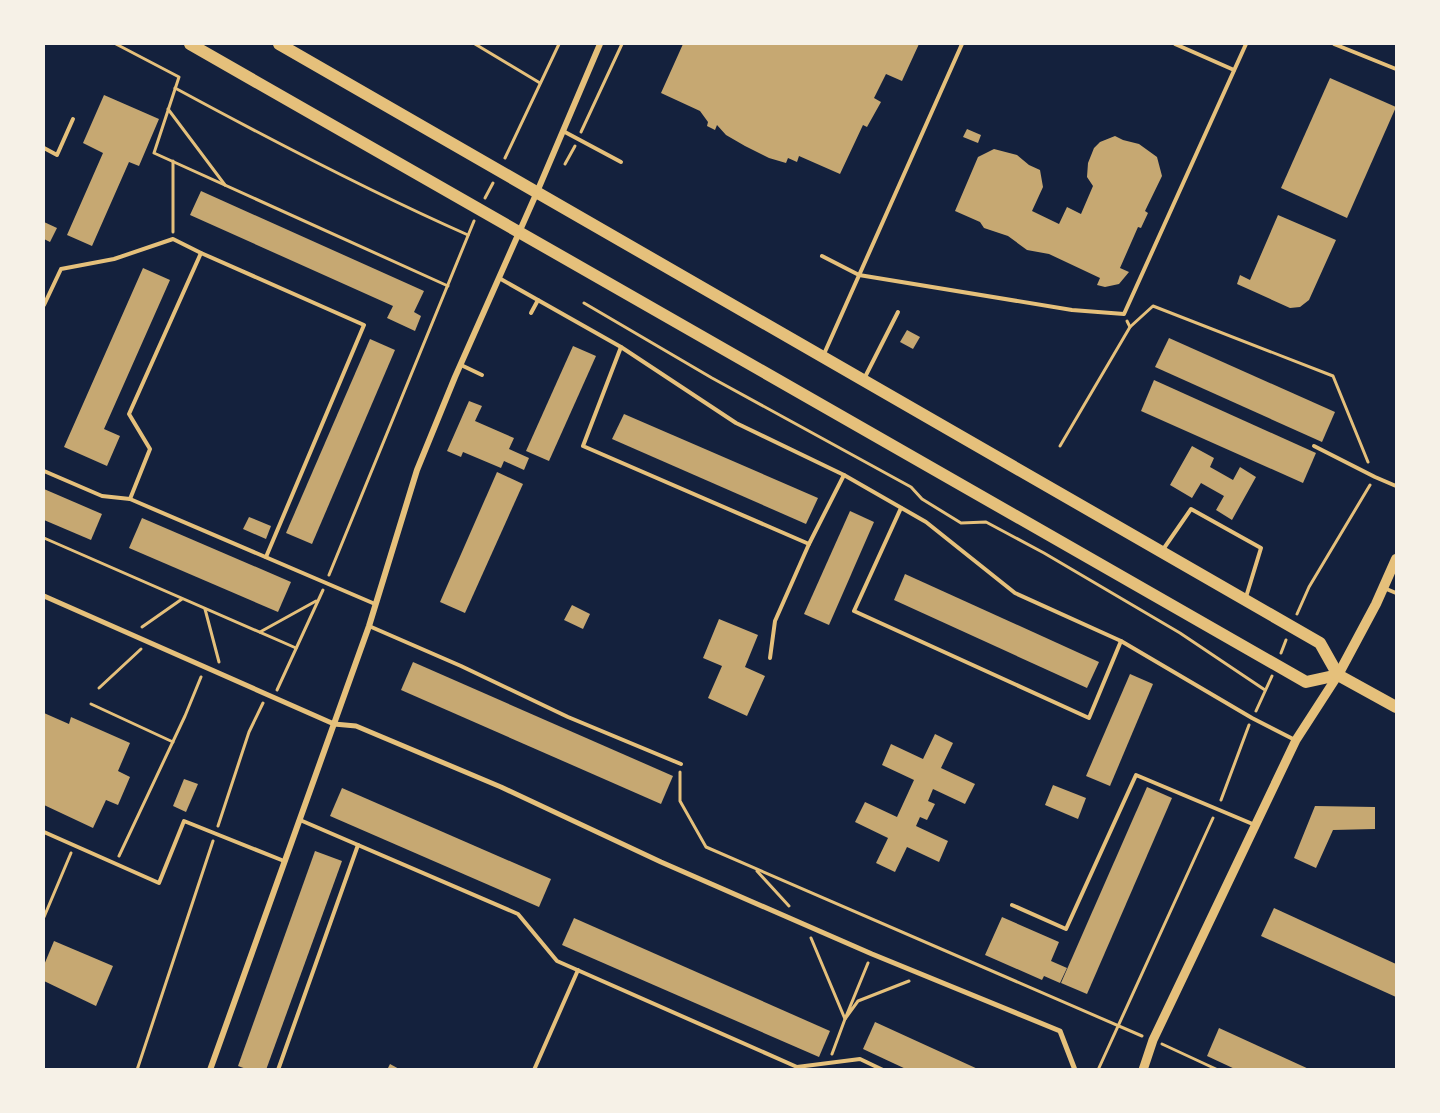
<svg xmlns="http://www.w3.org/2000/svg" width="1440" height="1113" viewBox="0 0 1440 1113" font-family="'Fira Sans',sans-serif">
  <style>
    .building { fill: #c6a872 }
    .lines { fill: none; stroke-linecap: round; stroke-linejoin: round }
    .path { stroke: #e5c07b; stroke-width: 3 }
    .service { stroke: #e5c07b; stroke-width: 4 }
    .pedestrian { stroke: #e5c07b; stroke-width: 5 }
    .minor { stroke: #e5c07b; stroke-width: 6 }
    .tertiary { stroke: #e5c07b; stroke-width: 9 }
    .secondary { stroke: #e5c07b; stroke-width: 10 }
    .primary { stroke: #e5c07b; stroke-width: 12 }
  </style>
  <rect width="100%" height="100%" fill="#14213d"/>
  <!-- building -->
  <g class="building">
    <path d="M683 44H919L902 81 886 74 874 98 881 102 867 127 863 125 840 174 799 156 797 162 788 158 786 163 769 158 745 146 726 135 717 125 715 130 707 126 708 122 700 111 661 93Z"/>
    <path d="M1330 78 1396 107 1347 218 1281 188Z"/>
    <path d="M104 95 159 119 139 166 129 162 92 246 67 235 103 153 83 143Z"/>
    <path d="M967 129 981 135 978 143 963 137Z"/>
    <path d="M1115 136 1123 140 1139 144 1157 157 1162 176 1145 211 1148 213 1141 228 1138 227 1120 268 1129 272 1119 284 1105 287 1097 285 1100 278 1049 254 1027 250 1008 236 984 228 980 222 955 211 978 157 994 149 1017 155 1029 165 1040 170 1043 187 1032 211 1059 224 1067 207 1081 214 1093 186 1087 177 1088 163 1094 148 1100 142Z"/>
    <path d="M201 191 424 291 414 312 421 316 415 331 387 318 393 306 190 215Z"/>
    <path d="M1278 215 1336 240 1309 300 1300 307 1290 308 1237 284 1240 275 1250 280Z"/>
    <path d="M44 222 57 228 50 242 44 239Z"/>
    <path d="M143 268 170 280 104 429 120 436 107 466 64 447Z"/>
    <path d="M907 330 920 337 913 349 900 342Z"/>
    <path d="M1169 338 1335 412 1322 442 1155 367Z"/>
    <path d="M370 339 395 350 312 544 286 533Z"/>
    <path d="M573 346 596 356 549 461 526 451Z"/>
    <path d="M1154 380 1316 453 1303 483 1141 411Z"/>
    <path d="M469 401 482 406 475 421 514 438 509 449 529 458 524 470 504 461 501 468 463 452 461 457 447 451Z"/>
    <path d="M624 414 818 498 806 524 612 439Z"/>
    <path d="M1192 446 1214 458 1210 467 1233 480 1240 467 1256 477 1232 520 1216 510 1224 496 1201 483 1192 498 1170 485Z"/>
    <path d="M497 472 523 484 465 613 440 602Z"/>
    <path d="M44 489 102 514 91 540 44 520Z"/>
    <path d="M850 511 874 522 829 625 804 614Z"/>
    <path d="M249 517 271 526 266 539 243 529Z"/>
    <path d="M142 518 291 582 278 612 129 548Z"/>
    <path d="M905 574 1099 662 1087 688 894 600Z"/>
    <path d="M572 605 590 614 583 629 564 620Z"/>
    <path d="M719 619 758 635 745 667 765 676 747 716 708 698 722 666 703 658Z"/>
    <path d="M413 662 673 776 661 804 401 690Z"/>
    <path d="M1130 674 1153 684 1110 786 1086 776Z"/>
    <path d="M44 713 69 724 71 717 130 743 118 771 130 777 118 805 106 800 93 828 44 805Z"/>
    <path d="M935 734 953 743 941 768 975 784 965 804 933 789 928 801 935 804 927 820 920 817 916 826 948 841 939 862 907 847 895 872 876 863 888 838 855 822 865 802 897 817 914 780 882 765 891 744 923 759Z"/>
    <path d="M184 779 198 784 186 812 173 806Z"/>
    <path d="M1053 785 1086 798 1078 819 1045 805Z"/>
    <path d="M1147 787 1172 798 1087 994 1061 983Z"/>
    <path d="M342 788 551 879 539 907 330 816Z"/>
    <path d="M1315 806 1375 807V829L1333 830 1316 868 1294 858Z"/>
    <path d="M315 851 342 861 266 1070H249L238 1066Z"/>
    <path d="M1274 908 1396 964V997L1261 936Z"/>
    <path d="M1002 917 1059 942 1051 961 1067 968 1060 983 1044 976 1042 980 985 955Z"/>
    <path d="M574 918 830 1031 819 1057 562 945Z"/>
    <path d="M54 941 113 966 96 1006 44 981V965Z"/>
    <path d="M875 1022 980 1070H908L863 1049Z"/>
    <path d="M1219 1028 1311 1070H1237L1207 1056Z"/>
    <path d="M390 1064 401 1070H387Z"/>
  </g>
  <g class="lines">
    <!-- path -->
    <g class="path">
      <path d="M116 44 179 77 154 153 448 286"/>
      <path d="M475 44 540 83"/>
      <path d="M175 88C271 140 368 191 468 235"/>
      <path d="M168 109 225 185"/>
      <path d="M581 132 622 44"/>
      <path d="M505 158 559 44"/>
      <path d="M173 161V232"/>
      <path d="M565 164 575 146"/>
      <path d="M485 198 493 183"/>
      <path d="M584 303 712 378 911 487 922 499 961 523 986 522 1044 553 1180 633 1265 690"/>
      <path d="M1130 327 1153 306 1333 376 1368 462"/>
      <path d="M1060 446 1130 327 1127 321"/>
      <path d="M44 538 296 648"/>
      <path d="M329 575 474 221"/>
      <path d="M205 609 219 662"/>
      <path d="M1297 614 1309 587 1370 485"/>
      <path d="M142 627 182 599"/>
      <path d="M260 632 316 601"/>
      <path d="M1281 653 1286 640"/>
      <path d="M99 688 141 649"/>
      <path d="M277 690 323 590"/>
      <path d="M91 704 173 742"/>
      <path d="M1256 711 1272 676"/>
      <path d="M680 772V801L706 847 1142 1036"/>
      <path d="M1221 800 1249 725"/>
      <path d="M218 826 249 732 263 703"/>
      <path d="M119 856 185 716 201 677"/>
      <path d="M757 871 789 906"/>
      <path d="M44 917 71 853"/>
      <path d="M811 938 845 1019 832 1054"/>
      <path d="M868 963 845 1019 858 1001 909 981"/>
      <path d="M1162 1044 1218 1070"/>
      <path d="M137 1070 213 841"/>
      <path d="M1098 1070 1213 818"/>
    </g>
    <!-- service -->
    <g class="service">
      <path d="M1175 44 1234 70"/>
      <path d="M1334 44 1396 69"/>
      <path d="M563 131 621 162"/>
      <path d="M44 148 57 155 73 119"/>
      <path d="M822 256 859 275 1072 310 1124 314 1246 44"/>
      <path d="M499 278 621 347 736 423 844 475 926 522 1015 593 1121 641 1252 718 1295 740"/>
      <path d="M44 305 61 269 114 259 173 239 201 253 364 325 266 557"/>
      <path d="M531 313 538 300"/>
      <path d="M621 347 583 446 809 544 844 475"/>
      <path d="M824 354 962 44"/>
      <path d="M461 365 482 375"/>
      <path d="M864 379 898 312"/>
      <path d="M1314 446 1375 477 1396 486"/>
      <path d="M44 471 102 496 130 499 375 604"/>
      <path d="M130 499 150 449 129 414 201 253"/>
      <path d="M901 508 854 611 1089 718 1121 641"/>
      <path d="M1162 551 1191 509 1261 548 1246 597"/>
      <path d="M1384 588 1396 593"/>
      <path d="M369 626 461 666 568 717 681 764"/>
      <path d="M770 658 775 621 809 544"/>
      <path d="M300 820 518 914 557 961 797 1067 860 1059 883 1070"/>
      <path d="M44 832 159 883 184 821 284 861"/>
      <path d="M1012 905 1066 929 1136 775 1255 825"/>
      <path d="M278 1070 358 845"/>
      <path d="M534 1070 578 970"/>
    </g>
    <!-- pedestrian -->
    <path class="pedestrian" d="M44 596 334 724 356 726 501 787 661 862 872 954 1060 1031 1075 1070"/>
    <!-- minor -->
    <path class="minor" d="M210 1070 369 626 417 470 455 377 537 192 600 44"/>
    <!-- tertiary -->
    <path class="tertiary" d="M1143 1070 1153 1040 1296 740 1338 675"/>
    <!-- secondary -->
    <path class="secondary" d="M1338 675 1376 604 1396 559"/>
    <!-- primary -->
    <g class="primary">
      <path d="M190 44 1306 682 1338 675"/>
      <path d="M279 44 1320 643 1338 675 1396 707"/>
    </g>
  </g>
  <!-- border -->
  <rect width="1440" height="1113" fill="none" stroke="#f6f1e7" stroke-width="90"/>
</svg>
